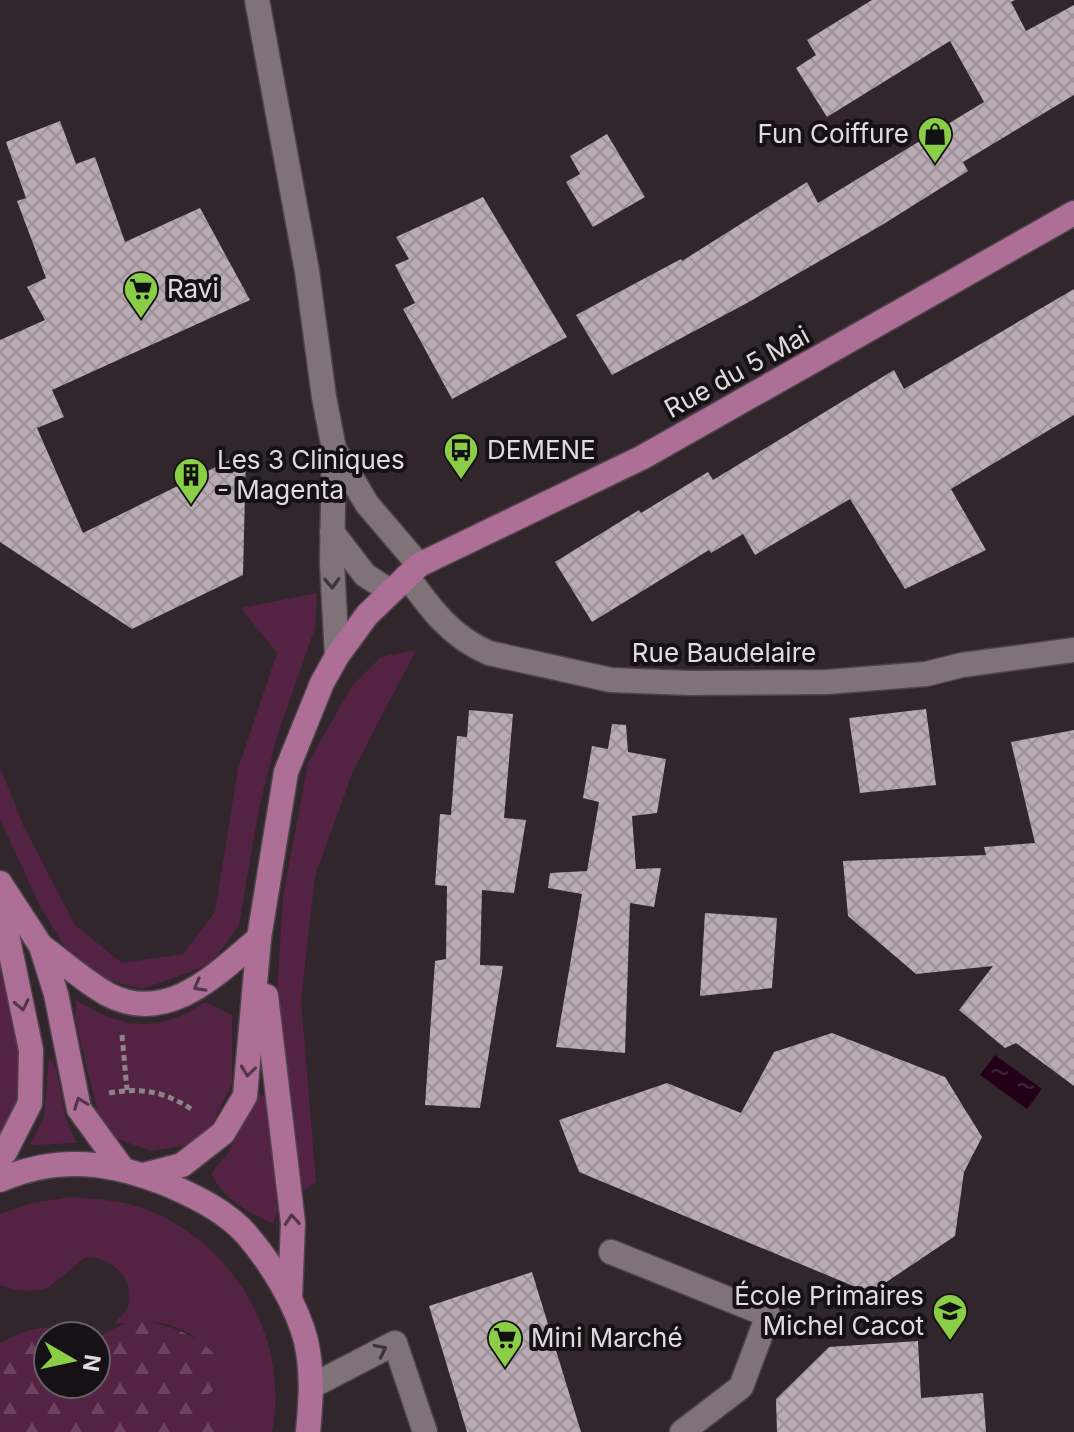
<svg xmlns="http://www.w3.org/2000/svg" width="1074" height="1432" viewBox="0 0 1074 1432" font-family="Inter,sans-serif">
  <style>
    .grass { fill: #542343 }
    .forest { fill: url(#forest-firs) }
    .water { fill: url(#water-ripples) }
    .building { fill: url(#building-cross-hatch) }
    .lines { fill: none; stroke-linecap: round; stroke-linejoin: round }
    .minor-casing { stroke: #4d4449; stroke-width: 27 }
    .major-casing { stroke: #4d4449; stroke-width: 27 }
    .path { stroke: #8c8388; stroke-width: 5; stroke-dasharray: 6 4; stroke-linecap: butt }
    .minor { stroke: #7f7279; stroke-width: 24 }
    .major { stroke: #ae6f97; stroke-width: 24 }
    .oneway { stroke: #3b3337 }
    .oneway2 { stroke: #533748 }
    .labels { text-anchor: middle; stroke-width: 8; stroke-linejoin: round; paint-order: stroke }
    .poi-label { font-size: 26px; fill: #e1dade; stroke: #161114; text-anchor: start }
    .street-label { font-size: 26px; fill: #e1dade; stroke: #161114 }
  </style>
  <defs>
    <pattern id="forest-firs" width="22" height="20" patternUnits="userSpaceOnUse" patternTransform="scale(2)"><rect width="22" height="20" fill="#542343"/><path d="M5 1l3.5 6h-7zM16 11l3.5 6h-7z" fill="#6c425e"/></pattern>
    <pattern id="water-ripples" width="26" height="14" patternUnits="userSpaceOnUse" patternTransform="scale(2)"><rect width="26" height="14" fill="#220017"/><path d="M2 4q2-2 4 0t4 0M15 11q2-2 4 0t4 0" fill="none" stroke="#422538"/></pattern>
    <pattern id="building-cross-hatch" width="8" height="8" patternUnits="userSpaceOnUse" patternTransform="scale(2)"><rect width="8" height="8" fill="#b9abb3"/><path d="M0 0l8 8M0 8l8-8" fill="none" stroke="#9c9097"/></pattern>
  </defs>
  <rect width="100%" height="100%" fill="#31262c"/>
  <!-- grass -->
  <g class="grass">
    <path d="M317 593 315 628 277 736 259 808 239 925 211 964 143 989 104 979 68 952 39 904 0 819V767L23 825 75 925 122 963 183 954 215 912 238 769 277 653 241 608Z"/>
    <path d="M416 650 353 771 315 876 301 1001 316 1182 298 1194 277 995 283 897 308 763 352 686 381 657Z"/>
    <path d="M0 960 21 1057 16 1110 0 1134Z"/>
    <path d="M76 1000C123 1029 158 1034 205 1002L232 1015V1084L212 1124 193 1144 151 1151 115 1138 98 1113 75 1019Z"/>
    <path d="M49 1057 56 1068 66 1119 77 1143 30 1145 44 1117Z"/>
    <path d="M258 1093 267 1098 281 1204 273 1223C248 1214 224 1198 211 1174L228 1153Z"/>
    <path d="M70 1197C96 1199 123 1200 148 1210 235 1245 290 1339 272 1432H229L223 1419 202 1403 204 1398 215 1391 218 1360C207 1354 201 1341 190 1334 163 1318 137 1320 114 1324 119 1318 128 1311 129 1303 134 1276 110 1257 86 1257L49 1287C30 1293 18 1291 0 1285V1214L32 1203Z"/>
  </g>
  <!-- forest -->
  <path class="forest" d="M127 1320C160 1318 233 1343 221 1385L204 1398 202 1403 220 1413 229 1432H0V1343C30 1328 47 1322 79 1336H48V1384H96V1338L125 1323H119Z"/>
  <!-- water -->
  <path class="water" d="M995 1055 1042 1089 1027 1109 980 1075Z"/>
  <!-- building -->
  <g class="building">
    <path d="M872 0H1015L1011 2 1026 31 1074 5V95L963 162 968 171 882 225 747 303 612 375 576 315 681 259 682 261 807 182 818 203 984 102 950 41 827 117 796 68 816 55 807 40Z"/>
    <path d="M60 121 76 164 95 157 125 242 200 208 250 300 52 390 64 417 37 428 83 533 246 452 243 575 132 629 0 542V340L45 320 27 287 46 278 17 201 26 198 6 142Z"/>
    <path d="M607 134 645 197 593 227 566 182 580 174 570 156Z"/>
    <path d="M483 197 567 337 452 399 403 309 415 303 395 265 409 259 396 237Z"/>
    <path d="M1074 289V415L951 489 986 550 905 589 850 499 755 555 743 534 711 553 709 550 592 622 555 562 639 510 641 513 708 472 713 480 894 370 904 389Z"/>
    <path d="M926 709 936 785 860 793 849 718Z"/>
    <path d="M469 710 513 714 504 818 526 820 514 893 482 890 480 965 503 966 480 1108 425 1105 435 961 446 959 447 886 435 885 440 814 451 815 457 736 467 737Z"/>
    <path d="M612 724 626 725 628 752 666 759 657 813 632 816 636 869 661 868 654 907 630 903 625 1053 556 1047 582 894 548 888 550 873 587 871 599 802 583 798 592 746 608 749Z"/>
    <path d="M1074 730V1086L1016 1043 1005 1048 959 1010 993 966 916 974 848 916 843 861 986 855 984 847 1035 843 1011 742Z"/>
    <path d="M705 913 777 918 772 988 700 996Z"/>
    <path d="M832 1033 945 1077 982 1137 964 1172 955 1236 870 1293 579 1172 559 1120 667 1083 741 1113 774 1052Z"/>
    <path d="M532 1272 581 1432H467L429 1306Z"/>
    <path d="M918 1341 921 1398 983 1393 986 1432H777L776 1399 829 1347Z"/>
  </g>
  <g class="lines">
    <!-- minor casing -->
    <g class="minor-casing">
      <g id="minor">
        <path d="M257 0 307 271 324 397 334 449 332 563 337 656"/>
        <path d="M334 449 367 504 419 565"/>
        <path d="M332 532 365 575 390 591"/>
        <path d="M407 576C430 608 451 637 489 653L611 680 689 683 827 682 926 674 962 665 1074 650"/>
        <path d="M611 1252 768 1315 741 1387 682 1432"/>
        <path d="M312 1386 395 1343 425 1432"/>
      </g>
    </g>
    <!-- major casing -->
    <g class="major-casing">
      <g id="major">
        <path d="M0 883 41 946 56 994 79 1109 122 1168"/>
        <path d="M0 901 31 1050 30 1103 5 1152 0 1157"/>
        <path d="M41 946C63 962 84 981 107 994 167 1026 217 974 259 938"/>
        <path d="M266 996 293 1223 290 1298"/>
        <path d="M143 1175 182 1165 223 1133 245 1096 259 938 286 772 322 683 337 656 367 615 419 565 643 457 1074 213"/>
        <path d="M0 1180C59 1154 113 1162 171 1186 198 1198 227 1212 247 1235 271 1263 297 1305 306 1341 313 1372 311 1401 308 1432"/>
      </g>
    </g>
    <!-- path -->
    <g class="path">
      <path d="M122 1035 127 1090"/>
      <path d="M109 1093C142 1087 167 1092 194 1111"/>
    </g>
    <!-- minor -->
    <use href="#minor" class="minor"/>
    <!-- major -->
    <use href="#major" class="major"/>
  </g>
  <!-- one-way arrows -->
  <defs><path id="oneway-chevron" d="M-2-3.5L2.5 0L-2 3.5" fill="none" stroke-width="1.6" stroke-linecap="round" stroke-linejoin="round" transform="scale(2)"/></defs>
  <g class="oneway">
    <use href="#oneway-chevron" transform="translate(332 583) rotate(88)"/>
    <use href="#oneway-chevron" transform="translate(381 1350) rotate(-26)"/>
  </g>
  <g class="oneway2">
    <use href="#oneway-chevron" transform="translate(199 986) rotate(151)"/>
    <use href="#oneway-chevron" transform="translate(22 1005) rotate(78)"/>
    <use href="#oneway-chevron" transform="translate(248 1071) rotate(97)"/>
    <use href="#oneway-chevron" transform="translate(80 1103) rotate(-110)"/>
    <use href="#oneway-chevron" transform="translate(292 1220) rotate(-94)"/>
  </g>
  <!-- icons -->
  <defs>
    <g id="shop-pin" transform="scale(1.8)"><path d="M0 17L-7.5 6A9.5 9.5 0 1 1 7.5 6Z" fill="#8ace48" stroke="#161114"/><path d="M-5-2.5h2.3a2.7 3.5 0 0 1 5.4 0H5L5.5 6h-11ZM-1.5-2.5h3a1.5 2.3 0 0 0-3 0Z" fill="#111"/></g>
    <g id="supermarket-pin" transform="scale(1.8)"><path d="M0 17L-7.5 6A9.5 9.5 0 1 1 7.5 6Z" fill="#8ace48" stroke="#161114"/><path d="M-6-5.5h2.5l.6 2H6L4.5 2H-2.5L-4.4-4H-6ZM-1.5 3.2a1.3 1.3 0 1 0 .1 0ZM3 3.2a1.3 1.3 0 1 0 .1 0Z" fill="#111"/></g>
    <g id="bus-pin" transform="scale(1.8)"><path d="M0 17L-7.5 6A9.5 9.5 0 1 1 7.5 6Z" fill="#8ace48" stroke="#161114"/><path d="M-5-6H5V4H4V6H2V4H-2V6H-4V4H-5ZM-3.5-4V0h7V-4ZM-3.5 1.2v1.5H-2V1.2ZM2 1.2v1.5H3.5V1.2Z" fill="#111"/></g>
    <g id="building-pin" transform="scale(1.8)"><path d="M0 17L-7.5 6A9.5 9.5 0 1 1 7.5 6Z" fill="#8ace48" stroke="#161114"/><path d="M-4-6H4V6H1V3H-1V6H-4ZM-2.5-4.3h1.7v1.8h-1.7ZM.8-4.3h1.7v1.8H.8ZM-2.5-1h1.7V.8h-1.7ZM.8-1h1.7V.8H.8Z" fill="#111"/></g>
    <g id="school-pin" transform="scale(1.8)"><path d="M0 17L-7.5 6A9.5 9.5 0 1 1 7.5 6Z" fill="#8ace48" stroke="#161114"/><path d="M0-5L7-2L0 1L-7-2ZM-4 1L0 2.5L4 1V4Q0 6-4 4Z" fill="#111"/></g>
  </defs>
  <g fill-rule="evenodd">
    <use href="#shop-pin" x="935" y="134"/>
    <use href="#supermarket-pin" x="141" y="289"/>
    <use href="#bus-pin" x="461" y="450"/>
    <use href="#building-pin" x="191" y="475"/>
    <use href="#school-pin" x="950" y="1311"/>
    <use href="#supermarket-pin" x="505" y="1338"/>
  </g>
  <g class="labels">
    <!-- poi labels -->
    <g class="poi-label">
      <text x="909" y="143" text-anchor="end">Fun Coiffure</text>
      <text x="167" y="298">Ravi</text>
      <text x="487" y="459">DEMENE</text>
      <text x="217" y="469">Les 3 Cliniques<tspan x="217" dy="30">- Magenta</tspan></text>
      <text x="924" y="1305" text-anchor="end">École Primaires<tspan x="924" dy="30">Michel Cacot</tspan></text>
      <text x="531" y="1347">Mini Marché</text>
    </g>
    <!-- street labels -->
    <g class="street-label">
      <text transform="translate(737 372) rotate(-29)" y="9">Rue du 5 Mai</text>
      <text x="724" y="662">Rue Baudelaire</text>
    </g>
  </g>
  <!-- north arrow -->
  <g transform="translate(72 1360) rotate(99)"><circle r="38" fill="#161114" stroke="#676165" stroke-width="2"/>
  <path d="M0-6L14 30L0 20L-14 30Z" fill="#8ace48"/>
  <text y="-12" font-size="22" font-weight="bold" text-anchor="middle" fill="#e1dade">N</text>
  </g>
</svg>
